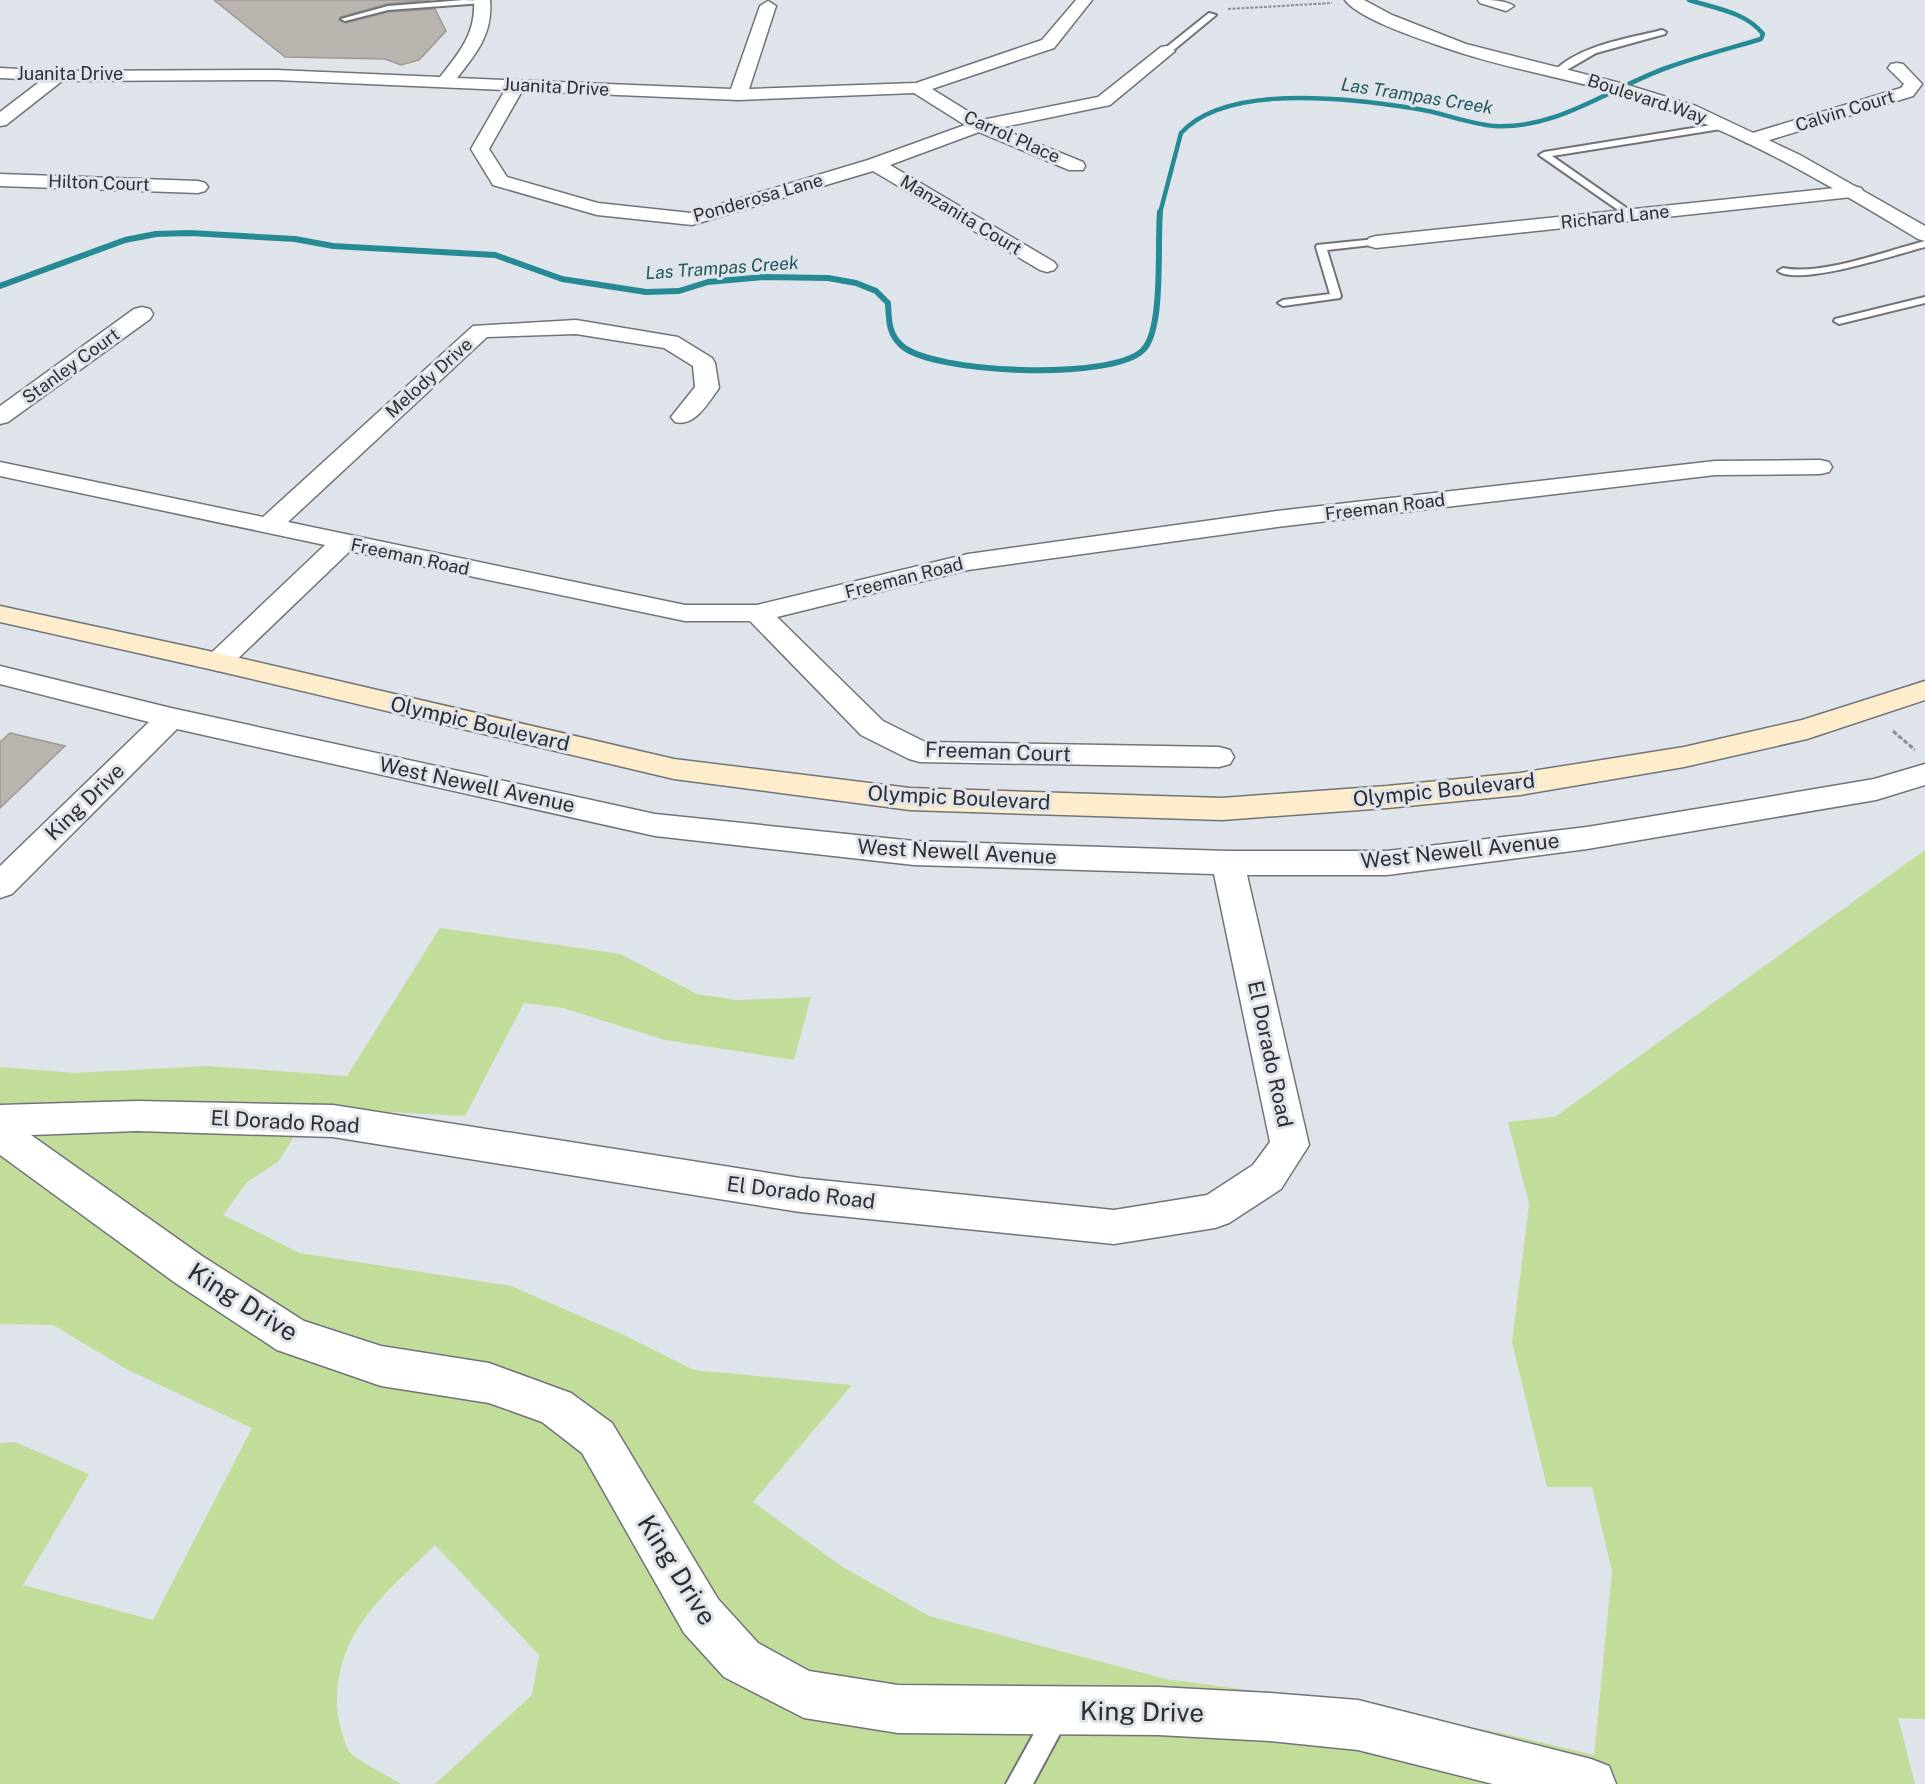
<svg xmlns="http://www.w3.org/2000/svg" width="1925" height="1784" viewBox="0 0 1925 1784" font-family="'Public Sans',sans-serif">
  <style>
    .green { fill: #c2dc9a }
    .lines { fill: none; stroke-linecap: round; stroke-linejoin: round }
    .stream-far1 { stroke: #268a94; stroke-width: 4.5 }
    .stream { stroke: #268a94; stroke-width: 6 }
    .building { fill: #bab4af; stroke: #9f9994; stroke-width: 1.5 }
    .service-casing { stroke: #707479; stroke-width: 4 }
    .minor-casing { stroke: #707479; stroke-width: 3 }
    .tertiary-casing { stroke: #707479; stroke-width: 3 }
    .secondary-casing { stroke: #707479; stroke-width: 3 }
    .path-far1 { stroke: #8b8e93; stroke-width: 2; stroke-dasharray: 3 1.5; stroke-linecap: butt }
    .path { stroke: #8b8e93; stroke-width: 3; stroke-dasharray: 5 2; stroke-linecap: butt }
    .service { fill: #fff; fill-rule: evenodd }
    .minor { fill: #fff; fill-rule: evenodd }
    .tertiary { fill: #fff; fill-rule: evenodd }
    .secondary { fill: #feedcc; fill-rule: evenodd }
    .labels { text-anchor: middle; stroke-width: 6; stroke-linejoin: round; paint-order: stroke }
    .far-street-label { font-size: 18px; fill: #2d2e31; stroke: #dfe4ea }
    .far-water-label { font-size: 18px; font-style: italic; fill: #21575c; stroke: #dfe4ea }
    .street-label { font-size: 21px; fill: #2d2e31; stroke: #dfe4ea }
    .near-street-label { font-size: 26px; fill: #2d2e31; stroke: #dfe4ea }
  </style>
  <rect width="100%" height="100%" fill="#dfe4ea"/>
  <!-- green -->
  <path class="green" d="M1925 850V1719L1898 1718 1915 1784H435L532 1695 539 1655 435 1545C384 1596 335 1630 337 1708 338 1718 344 1745 350 1752 358 1761 390 1777 401 1784H0V1443L15 1442 89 1474 23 1585 153 1620 252 1428 128 1370 53 1325 0 1324V1067L74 1073 207 1066 347 1076 440 928 620 954 697 994 737 1000 811 997 794 1060 665 1040 563 1008 524 1003 465 1116 312 1108 278 1162 247 1182 223 1215 300 1253 511 1286 624 1335 694 1370 852 1385 753 1502 841 1566 929 1616 1166 1679 1352 1704 1502 1733 1594 1755 1612 1571 1592 1487H1547L1512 1342 1529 1204 1508 1122 1555 1117Z"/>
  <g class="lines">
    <!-- stream-far1 -->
    <path class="stream-far1" d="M1160 213 1181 133C1227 82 1357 99 1418 109 1443 113 1469 124 1494 126 1558 130 1611 87 1669 67 1699 56 1731 48 1761 39L1763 34C1746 12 1714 8 1689 0"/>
    <!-- stream -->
    <path class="stream" d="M0 286 125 240 156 234 190 233 295 239 333 246 495 255 562 279 646 292 679 291 708 282 764 277 828 278 856 283 876 291 888 303C889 319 888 333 901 345 931 374 1113 381 1143 350 1164 330 1157 243 1160 212"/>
  </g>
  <!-- building -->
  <g class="building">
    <path d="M214 0H431L387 4 340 17 339 20 346 23 388 12 435 9 446 31 419 60 401 65 385 59 285 57Z"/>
    <path d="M10 733 65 746 0 808V742Z"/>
  </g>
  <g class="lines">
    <!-- service casing -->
    <g class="service-casing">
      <g id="service">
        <path d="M464 0 487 1 483 3 388 10 345 21 341 19 388 6Z"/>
        <path d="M1209 13 1216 15 1170 53H1164V49Z"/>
        <path d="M1662 30 1666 32 1665 34 1596 53 1560 74 1553 72C1580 45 1626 39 1662 30Z"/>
        <path d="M1724 123 1727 124V128L1552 156 1635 214 1636 216 1631 219 1539 155 1544 152Z"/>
        <path d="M1376 239 1381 242 1380 244 1327 250 1341 296 1340 298 1283 306 1278 303 1283 300 1330 294 1316 247 1317 245Z"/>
        <path d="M1925 241V247C1897 254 1799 287 1778 271L1783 268C1821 276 1886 251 1925 241Z"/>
        <path d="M1925 297V303L1839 324 1834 321 1835 319Z"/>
        <path d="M1057 1705 1066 1708 1069 1717 1033 1784H1006L1048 1708Z"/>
      </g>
    </g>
    <!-- minor casing -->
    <g class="minor-casing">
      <g id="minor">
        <path d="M474 0H490C493 33 477 53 457 78L731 89 760 6 768 1 776 6 749 89 916 83 1042 40 1076 0H1092L1054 48 932 89 982 120 1098 97 1161 47 1167 46 1175 51 1110 105 999 128 1083 162 1085 166 1083 170H1069L979 132 890 165 1054 262 1057 266 1054 270 1047 272 1040 270 873 171 692 225 597 215 493 185 471 149 505 90 276 80 62 81 6 125 0 126V112L42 80 0 78V68L58 71 276 70 440 77C460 52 476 33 474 0ZM522 91 738 100 914 93 965 125 868 160 691 213 598 203 507 177 489 149Z"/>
        <path d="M1478 0C1490 0 1505 0 1514 6L1506 11 1480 3Z"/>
        <path d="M1897 63 1903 64 1922 84 1913 96 1760 143H1746L1744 139 1746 135 1901 88 1904 84 1888 68 1891 64Z"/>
        <path d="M0 174 198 181 205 183 208 187 205 191 198 193 0 186Z"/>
        <path d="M1854 186 1861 188 1864 192 1861 196 1376 248 1369 246 1366 242 1369 238 1376 236Z"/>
        <path d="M142 307 150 309 153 314 150 319 8 422 0 424V406L134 309Z"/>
        <path d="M576 320 678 337 712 358 715 363 719 388C708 403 695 427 675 422L671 417 695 387 693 366 664 348 576 334 487 337 288 522 685 605H757L968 554 1277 511 1715 461 1820 460 1829 462 1832 467 1829 472 1820 474 1715 475 1277 527 968 570 777 617 883 721 925 742 1219 747 1230 750 1234 757 1230 764 1219 767 920 762 909 759 861 735 750 621H685L350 551 228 668 218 671 208 668 204 662 208 656 325 545 0 476V462L263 517 473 326Z"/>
        <path d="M0 666 171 708 655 814 914 841 1228 851H1387L1587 827 1739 802 1874 779 1925 764V785L1876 800 1587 849 1387 875H1247L1309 1145 1281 1189 1229 1223 1215 1228 1114 1244 800 1212 333 1137 137 1131 31 1135 202 1256 304 1321 381 1346 489 1363 571 1393 612 1423 718 1599 758 1643 809 1671 898 1685 1158 1687 1270 1693 1358 1700 1591 1759 1609 1766 1616 1784H1493L1358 1750 1270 1741 1158 1735 898 1733 804 1718 724 1677 684 1633 582 1453 542 1422 489 1403 381 1386 277 1350 174 1282 0 1155V1105L137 1101 333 1105 800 1178 1114 1210 1207 1195 1253 1165 1270 1142 1214 874 914 865 655 836 177 729 12 894 0 898V866L149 722 0 684Z"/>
      </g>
    </g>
    <!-- tertiary casing -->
    <g class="tertiary-casing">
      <path id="tertiary" d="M1345 0H1364L1392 15 1466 44 1624 84 1696 106 1800 155 1925 226V241L1918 239C1832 187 1746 135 1650 103 1582 80 1511 71 1443 47 1420 39 1359 19 1345 0Z"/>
    </g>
    <!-- secondary casing -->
    <g class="secondary-casing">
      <path id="secondary" d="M0 606 218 653 674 759 910 788 1222 798 1387 786 1520 773 1684 747 1802 720 1925 681V700L1807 739 1684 767 1520 795 1387 808 1222 820 910 810 674 779 218 671 0 622Z"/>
    </g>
    <!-- path-far1 -->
    <path class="path-far1" d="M1228 9 1332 3"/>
    <!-- path -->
    <path class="path" d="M1893 731 1915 750"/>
    <!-- service -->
    <use href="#service" class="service"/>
    <!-- minor -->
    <use href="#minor" class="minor"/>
    <!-- tertiary -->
    <use href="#tertiary" class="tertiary"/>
    <!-- secondary -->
    <use href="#secondary" class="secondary"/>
  </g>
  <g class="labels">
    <!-- far-street labels -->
    <g class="far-street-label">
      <text x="70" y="80">Juanita Drive</text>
      <text transform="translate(556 87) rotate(3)" y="6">Juanita Drive</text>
      <text transform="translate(1647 99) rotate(18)" y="6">Boulevard Way</text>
      <text transform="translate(1845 111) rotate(-17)" y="6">Calvin Court</text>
      <text transform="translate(1012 137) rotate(24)" y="6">Carrol Place</text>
      <text transform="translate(99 183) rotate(2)" y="6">Hilton Court</text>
      <text transform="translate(758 198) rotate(-16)" y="6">Ponderosa Lane</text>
      <text transform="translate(961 215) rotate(31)" y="6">Manzanita Court</text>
      <text transform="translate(1615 217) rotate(-6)" y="6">Richard Lane</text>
      <text transform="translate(71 366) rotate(-36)" y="6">Stanley Court</text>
      <text transform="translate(429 378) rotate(-42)" y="6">Melody Drive</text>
      <text transform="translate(1385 507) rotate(-7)" y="6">Freeman Road</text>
      <text transform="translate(410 557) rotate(12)" y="6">Freeman Road</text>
      <text transform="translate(904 578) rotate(-14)" y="6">Freeman Road</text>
    </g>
    <!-- far-water labels -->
    <g class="far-water-label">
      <text transform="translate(1417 96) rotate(9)" y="6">Las Trampas Creek</text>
      <text transform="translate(722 268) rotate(-4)" y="6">Las Trampas Creek</text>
    </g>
    <!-- street labels -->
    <g class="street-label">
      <text transform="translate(480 724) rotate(13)" y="7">Olympic Boulevard</text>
      <text transform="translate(998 752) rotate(2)" y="7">Freeman Court</text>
      <text transform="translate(477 785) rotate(12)" y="7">West Newell Avenue</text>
      <text transform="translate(1444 790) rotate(-6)" y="7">Olympic Boulevard</text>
      <text transform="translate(959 798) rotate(3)" y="7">Olympic Boulevard</text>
      <text transform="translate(85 802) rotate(-44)" y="7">King Drive</text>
      <text transform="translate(1460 851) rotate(-6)" y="7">West Newell Avenue</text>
      <text transform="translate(957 852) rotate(3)" y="7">West Newell Avenue</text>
      <text transform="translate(1270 1054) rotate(78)" y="7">El Dorado Road</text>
      <text transform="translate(285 1122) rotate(3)" y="7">El Dorado Road</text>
      <text transform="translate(801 1193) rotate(7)" y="7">El Dorado Road</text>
    </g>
    <!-- near-street labels -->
    <g class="near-street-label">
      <text transform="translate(243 1302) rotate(32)" y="9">King Drive</text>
      <text transform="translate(677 1570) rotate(58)" y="9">King Drive</text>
      <text transform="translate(1142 1712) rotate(1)" y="9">King Drive</text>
    </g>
  </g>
</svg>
